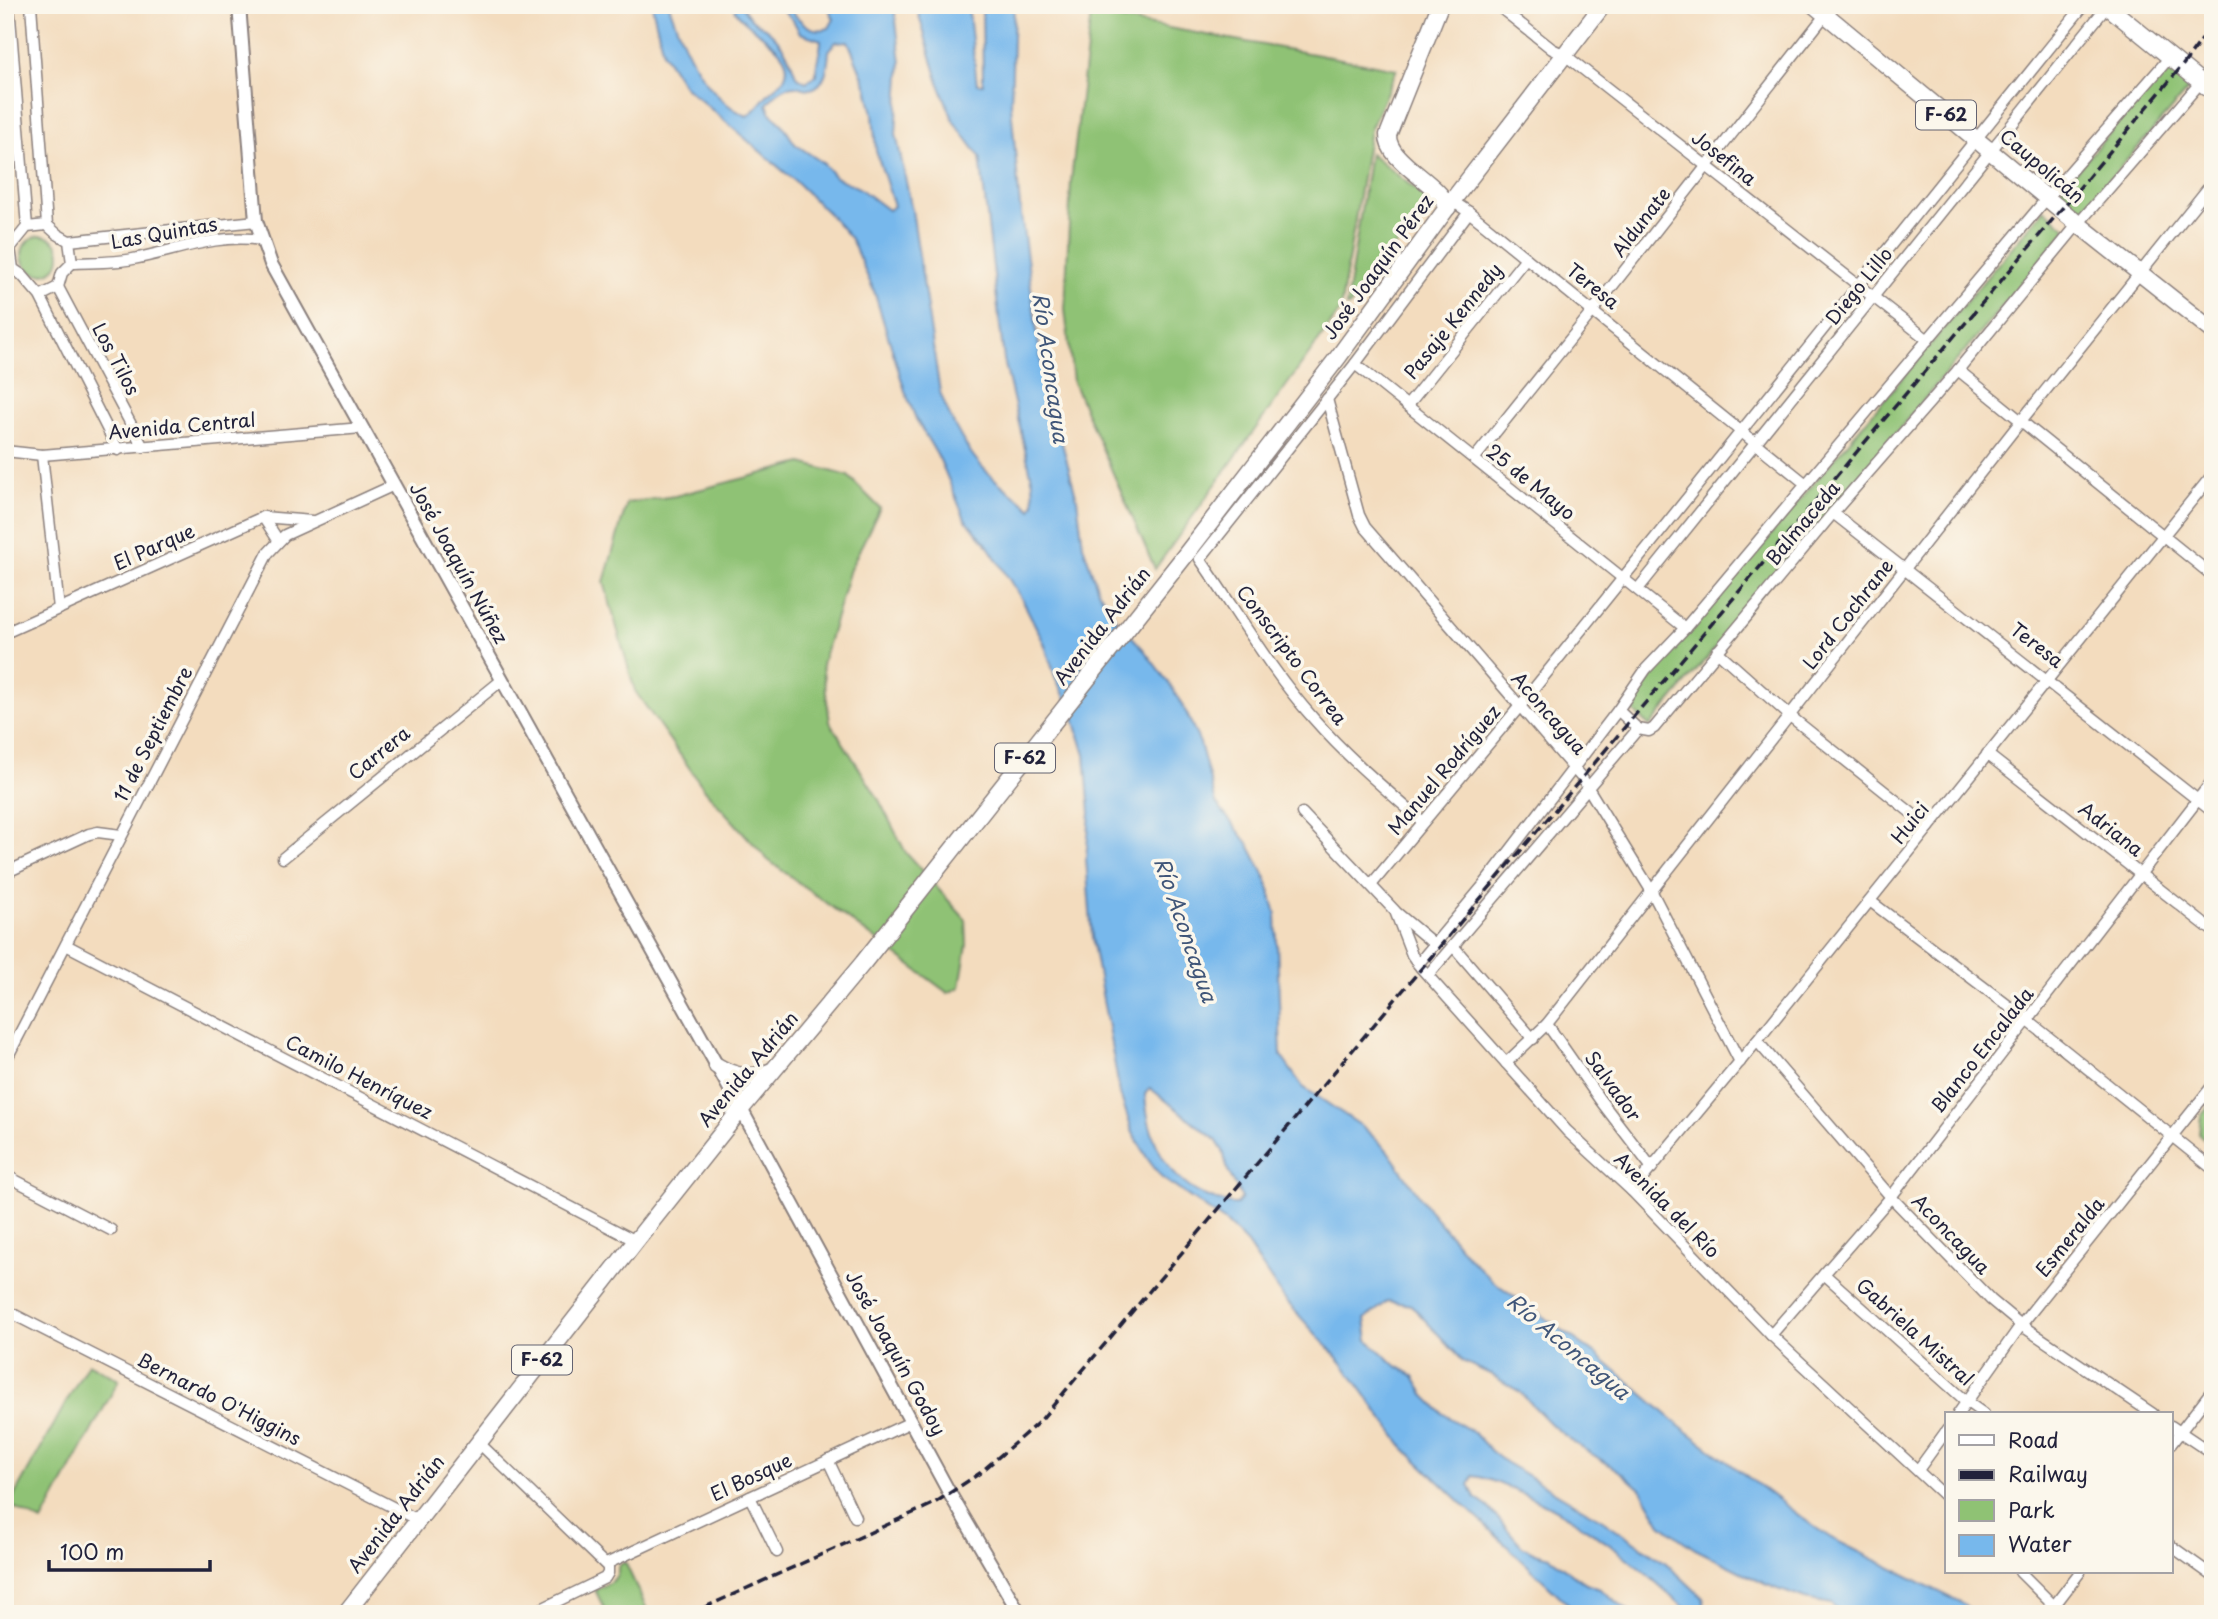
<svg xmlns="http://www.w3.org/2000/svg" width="2218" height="1619" viewBox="0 0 2218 1619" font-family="'Playpen Sans',sans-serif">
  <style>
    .green { fill: #8fc274; stroke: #587258; stroke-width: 2 }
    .water { fill: #77b8ec; stroke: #4c6d94; stroke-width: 2; fill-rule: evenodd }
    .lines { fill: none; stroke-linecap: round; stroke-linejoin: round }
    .minor-casing { stroke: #8a7f7c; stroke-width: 13 }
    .tertiary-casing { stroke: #8a7f7c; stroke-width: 16 }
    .primary-casing { stroke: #8a7f7c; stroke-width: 19 }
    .minor { stroke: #fff; stroke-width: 10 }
    .tertiary { stroke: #fff; stroke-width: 12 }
    .primary { stroke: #fff; stroke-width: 16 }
    .rail { stroke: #22223b; stroke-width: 3.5; stroke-dasharray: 10 5; stroke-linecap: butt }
    .labels { text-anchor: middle; stroke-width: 7; stroke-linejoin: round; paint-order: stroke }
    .shield { fill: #fbf7ec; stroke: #636270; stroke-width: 2 }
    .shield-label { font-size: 18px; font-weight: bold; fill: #22223b }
    .street-label { font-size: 19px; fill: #22223b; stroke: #fbf7ec }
    .water-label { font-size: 21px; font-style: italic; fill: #405679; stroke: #fbf7ec }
  </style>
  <rect width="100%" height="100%" fill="#fbf7ec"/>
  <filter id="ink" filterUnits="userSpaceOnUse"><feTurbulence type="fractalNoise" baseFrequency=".0143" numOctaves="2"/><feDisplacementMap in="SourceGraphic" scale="14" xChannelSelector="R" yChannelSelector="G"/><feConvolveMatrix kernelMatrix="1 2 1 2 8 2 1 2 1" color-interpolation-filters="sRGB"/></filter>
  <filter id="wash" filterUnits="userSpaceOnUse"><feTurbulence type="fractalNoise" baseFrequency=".00686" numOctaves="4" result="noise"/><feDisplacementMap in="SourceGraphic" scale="28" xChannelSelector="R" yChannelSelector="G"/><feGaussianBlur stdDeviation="1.57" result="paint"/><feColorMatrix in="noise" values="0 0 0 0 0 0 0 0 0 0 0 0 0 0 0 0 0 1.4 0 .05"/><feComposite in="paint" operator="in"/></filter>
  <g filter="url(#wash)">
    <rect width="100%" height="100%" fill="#f3dcbe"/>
    <!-- green -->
    <g class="green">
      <path d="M1091 14 1397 69 1370 130 1340 311 1155 569 1073 382 1065 309 1071 181Z"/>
      <path d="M2168 66 2191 86 2081 213 2056 194Z"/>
      <path d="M1370 153 1430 201 1349 307 1346 306Z"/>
      <path d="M2044 209 2067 229 1650 726 1627 706Z"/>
      <circle cx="41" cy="255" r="19"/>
      <path d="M802 463 848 476 880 508 850 569 822 664 830 722 878 798 906 853 966 920 967 945 960 987 948 993 768 860 705 790 635 691 604 582 627 503 675 496Z"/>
      <path d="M2213 1101V1148L2199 1134 2201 1116Z"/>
      <path d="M88 1363 119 1380 42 1522 9 1505Z"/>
      <path d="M625 1562 649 1614H607L595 1590C606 1584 620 1581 618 1566Z"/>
    </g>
    <!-- water -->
    <path class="water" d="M652 5H669C682 44 706 99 747 116 757 109 762 100 770 92 774 88 779 85 782 81 805 50 739 29 733 5H742C748 21 758 22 770 32 783 44 791 59 796 76L806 82 816 75C815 62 821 53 821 40L800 33 793 20 778 5H786C798 18 809 35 829 28L834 19 827 5H894L901 62 896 134 912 210 940 392C951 422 965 450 988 473 1001 486 1017 496 1031 509L1034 503 1033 483 1004 360 980 157 954 122 939 84 916 5H968L977 84H983L982 5H1014L1011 105 1020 207 1042 368 1077 499 1083 545 1098 590 1115 618 1144 650 1173 689 1187 714 1200 743 1216 803 1248 843 1267 880 1276 914 1281 1056 1303 1087 1363 1127 1387 1150 1430 1211 1470 1259 1494 1282 1596 1354 1680 1426 1813 1526 1831 1538 1964 1604 1975 1614H1840L1831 1604 1805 1599 1765 1584 1695 1549 1679 1538 1661 1524 1641 1490 1622 1473 1573 1442 1551 1424 1520 1392 1490 1374 1464 1362 1411 1305 1388 1301 1365 1319 1368 1340 1395 1365 1414 1376 1425 1396 1442 1413 1474 1433 1491 1451 1505 1462 1601 1519 1666 1563 1703 1598 1706 1614H1691C1639 1565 1581 1517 1514 1490 1500 1484 1489 1478 1473 1476L1469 1485 1475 1498 1488 1507 1522 1546 1535 1553 1550 1557 1586 1584 1600 1589 1633 1614H1584L1569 1605 1405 1449 1342 1363 1285 1300 1247 1244 1227 1223 1162 1178 1147 1158 1133 1133 1120 1094 1092 938 1086 859 1090 813 1085 755 1071 709 1056 679 1044 643 1023 601 986 543 965 519 940 460 916 419 905 391 874 291 851 239 832 217 796 182 684 86 663 53ZM848 41 867 87 873 114 876 151 894 206 888 210 859 188 835 177 823 163 795 144 782 124 771 114 767 104C774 95 783 86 795 86 801 86 805 90 811 89 827 85 828 64 829 51L836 42ZM1150 1088 1216 1140 1223 1151 1228 1171 1242 1198 1237 1204C1228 1205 1220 1201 1211 1198 1167 1183 1148 1138 1145 1094Z"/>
  </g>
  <g filter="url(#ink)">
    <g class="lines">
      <!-- minor casing -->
      <g class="minor-casing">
        <g id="minor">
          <path d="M9 5 27 227"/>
          <path d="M31 5 47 225"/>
          <path d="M1497 5 1552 49 1565 55 1928 340"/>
          <path d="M1452 201 1469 212 1806 484"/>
          <path d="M69 241 256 221"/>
          <path d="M72 263C92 262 113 263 133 259 176 251 217 233 261 240"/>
          <path d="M58 287 143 447"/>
          <path d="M40 296 58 287 62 273 72 263 69 241 57 234 47 225 27 227 10 248 13 269 22 275 40 296 118 450"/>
          <path d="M1355 364 1685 628"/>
          <path d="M1958 370 2213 576"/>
          <path d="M1327 399 1359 515 1365 527 1582 778 1652 892 1740 1062"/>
          <path d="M1407 406 1526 258"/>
          <path d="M5 451 42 455 362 428"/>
          <path d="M42 455 59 609"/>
          <path d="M1474 459 1592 312 1833 5"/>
          <path d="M1833 513 2213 812"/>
          <path d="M263 517 278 540"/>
          <path d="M1638 589 2108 5"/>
          <path d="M5 633 263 517 312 521"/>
          <path d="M1717 651 1790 716 1929 827"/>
          <path d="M1618 710 1638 729"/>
          <path d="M1638 729 1649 731 1654 728 1833 513 1958 370 2078 224 2201 82"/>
          <path d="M1987 754 2213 931"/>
          <path d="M1302 813 1395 911 1412 955 1421 968 1567 1131 1632 1191 1771 1335 1947 1498"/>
          <path d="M1423 822C1385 789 1346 756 1313 718 1270 670 1237 612 1200 559L1355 364 1469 212"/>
          <path d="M283 858 502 680"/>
          <path d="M5 873 89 834 98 832 121 835"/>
          <path d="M1371 885 1520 706 2084 5"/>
          <path d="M1870 901 2027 1020 2213 1169"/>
          <path d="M1397 913 1434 944"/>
          <path d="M66 945 636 1241"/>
          <path d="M1454 947 1533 1039"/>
          <path d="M1418 964 1483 886 1618 710 1646 669 1685 628 2047 198 2170 57"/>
          <path d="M1428 975 1638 729"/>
          <path d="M1547 1024 1600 1100 1652 1168"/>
          <path d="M1757 1041 1891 1197 1991 1300 2021 1325 2153 1414"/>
          <path d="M5 1062 268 553 285 535 394 485"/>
          <path d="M1506 1063 1547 1024 2021 421 2213 182"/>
          <path d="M5 1175 111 1230"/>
          <path d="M1632 1191 1757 1041 2213 474"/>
          <path d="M1824 1274 1967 1402 1984 1414"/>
          <path d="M5 1310 418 1520"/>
          <path d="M1771 1335 1891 1197 2213 780"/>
          <path d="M1958 1414 2021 1325 2213 1085"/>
          <path d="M2171 1426 2213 1454"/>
          <path d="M478 1442 608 1567V1573L605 1578 531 1614"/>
          <path d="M2171 1444 2213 1389"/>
          <path d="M828 1460 855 1517"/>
          <path d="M1918 1470 1947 1430"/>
          <path d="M750 1497 777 1552"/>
          <path d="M2171 1546 2213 1576"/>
          <path d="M606 1564 911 1422"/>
          <path d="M2020 1572 2062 1614"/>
          <path d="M2054 1606 2080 1572"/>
        </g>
      </g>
      <!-- tertiary casing -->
      <g class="tertiary-casing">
        <path id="tertiary" d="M239 5 256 221 271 264 741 1109 950 1494 1020 1614"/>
      </g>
      <!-- primary casing -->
      <g class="primary-casing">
        <g id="primary">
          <path d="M1440 5 1388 135C1387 162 1437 181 1448 207"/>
          <path d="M1814 5 2078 224 2213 331"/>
          <path d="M2106 5 2213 92"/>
          <path d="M717 1066C735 1077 752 1080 772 1071"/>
          <path d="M345 1614 636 1241 741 1109 863 963 1187 553 1339 356 1452 201 1603 5"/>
        </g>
      </g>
      <!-- minor -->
      <use href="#minor" class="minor"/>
      <!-- tertiary -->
      <use href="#tertiary" class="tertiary"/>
      <!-- primary -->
      <use href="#primary" class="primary"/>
      <!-- rail -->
      <path class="rail" d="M690 1614 933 1504 980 1473 1040 1421 2182 66 2213 25"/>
    </g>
  </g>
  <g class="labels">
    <!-- shield labels -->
    <g class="shield">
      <rect x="1916" y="100.5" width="60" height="29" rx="5"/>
      <rect x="995" y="743.5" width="60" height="29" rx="5"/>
      <rect x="512" y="1345.5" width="60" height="29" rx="5"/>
    </g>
    <g class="shield-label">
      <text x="1946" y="121">F-62</text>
      <text x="1025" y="764">F-62</text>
      <text x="542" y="1366">F-62</text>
    </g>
    <!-- street labels -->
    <g class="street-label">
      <text transform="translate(1724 158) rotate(38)" y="7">Josefina</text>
      <text transform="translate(2042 166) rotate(40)" y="7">Caupolicán</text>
      <text transform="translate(1641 222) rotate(-52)" y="7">Aldunate</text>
      <text transform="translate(164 233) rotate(-10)" y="7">Las Quintas</text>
      <text transform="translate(1378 267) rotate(-54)" y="7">José Joaquín Pérez</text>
      <text transform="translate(1593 286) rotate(39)" y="7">Teresa</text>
      <text transform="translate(1859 286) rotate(-51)" y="7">Diego Lillo</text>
      <text transform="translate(1453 321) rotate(-51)" y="7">Pasaje Kennedy</text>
      <text transform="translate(116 359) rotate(62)" y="7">Los Tilos</text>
      <text transform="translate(182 426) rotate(-5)" y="7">Avenida Central</text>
      <text transform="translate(1531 482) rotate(39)" y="7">25 de Mayo</text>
      <text transform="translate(1803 523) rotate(-50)" y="7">Balmaceda</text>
      <text transform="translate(154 547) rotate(-24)" y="7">El Parque</text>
      <text transform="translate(459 563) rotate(61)" y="7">José Joaquín Núñez</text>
      <text transform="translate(1848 614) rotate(-52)" y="7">Lord Cochrane</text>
      <text transform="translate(1102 626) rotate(-52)" y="7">Avenida Adrián</text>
      <text transform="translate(2037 645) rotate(38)" y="7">Teresa</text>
      <text transform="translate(1292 655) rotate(53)" y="7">Conscripto Correa</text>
      <text transform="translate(1549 713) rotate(49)" y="7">Aconcagua</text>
      <text transform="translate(153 734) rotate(-63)" y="7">11 de Septiembre</text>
      <text transform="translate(379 753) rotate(-39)" y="7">Carrera</text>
      <text transform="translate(1444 770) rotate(-50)" y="7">Manuel Rodríguez</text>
      <text transform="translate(1910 823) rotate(-51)" y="7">Huici</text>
      <text transform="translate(2111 829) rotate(38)" y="7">Adriana</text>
      <text transform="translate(1982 1050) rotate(-52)" y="7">Blanco Encalada</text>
      <text transform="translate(748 1069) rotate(-50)" y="7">Avenida Adrián</text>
      <text transform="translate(359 1077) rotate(27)" y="7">Camilo Henríquez</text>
      <text transform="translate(1613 1086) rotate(54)" y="7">Salvador</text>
      <text transform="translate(1667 1205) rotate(45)" y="7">Avenida del Río</text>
      <text transform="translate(1951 1234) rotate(46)" y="7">Aconcagua</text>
      <text transform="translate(2070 1237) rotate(-51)" y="7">Esmeralda</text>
      <text transform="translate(1915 1332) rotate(42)" y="7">Gabriela Mistral</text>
      <text transform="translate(896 1353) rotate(61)" y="7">José Joaquín Godoy</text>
      <text transform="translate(219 1399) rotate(27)" y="7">Bernardo O'Higgins</text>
      <text transform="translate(751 1477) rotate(-25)" y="7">El Bosque</text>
      <text transform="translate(396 1514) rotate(-52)" y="7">Avenida Adrián</text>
    </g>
    <!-- water labels -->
    <g class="water-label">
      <text transform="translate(1050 368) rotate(82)" y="7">Río Aconcagua</text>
      <text transform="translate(1185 930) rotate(71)" y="7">Río Aconcagua</text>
      <text transform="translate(1568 1347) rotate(40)" y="7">Río Aconcagua</text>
    </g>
  </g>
  <!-- margin -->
  <rect width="2218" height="1619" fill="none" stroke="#fbf7ec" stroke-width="28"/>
  <!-- legend -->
  <rect x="1945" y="1412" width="228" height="161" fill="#fbf7ec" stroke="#a4a2a5" stroke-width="2"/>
  <rect x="1959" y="1435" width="35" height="10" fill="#ffffff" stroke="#a4a2a5" stroke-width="2"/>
  <text x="2008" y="1448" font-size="21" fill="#22223b">Road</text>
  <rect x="1959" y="1470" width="35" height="10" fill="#22223b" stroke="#a4a2a5" stroke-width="2"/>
  <text x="2008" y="1482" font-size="21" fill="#22223b">Railway</text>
  <rect x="1959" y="1500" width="35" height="21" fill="#8fc274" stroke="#a4a2a5" stroke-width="2"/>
  <text x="2008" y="1518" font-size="21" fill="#22223b">Park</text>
  <rect x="1959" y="1535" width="35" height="21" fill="#77b8ec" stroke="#a4a2a5" stroke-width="2"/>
  <text x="2008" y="1552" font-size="21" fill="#22223b">Water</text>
  <!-- scale -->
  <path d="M49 1560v10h161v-10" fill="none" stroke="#22223b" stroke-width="3.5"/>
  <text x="60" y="1560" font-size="21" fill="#22223b" stroke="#fbf7ec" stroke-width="5" paint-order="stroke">100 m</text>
</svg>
